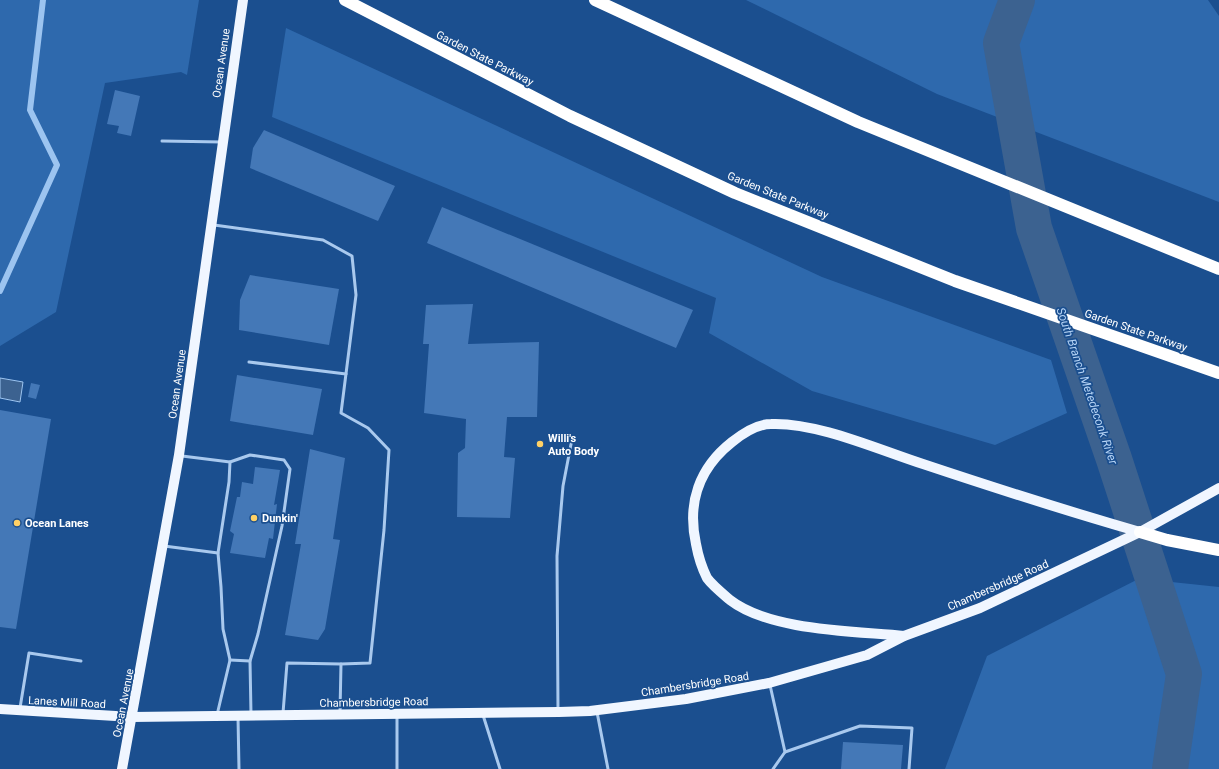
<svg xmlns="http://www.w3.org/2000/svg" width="1219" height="769" viewBox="0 0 1219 769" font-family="Roboto,sans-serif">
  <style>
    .green { fill: #2e69ad }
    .water { fill: #3c6290; stroke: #9cc4f0 }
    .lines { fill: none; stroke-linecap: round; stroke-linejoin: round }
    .stream { stroke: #9cc4f0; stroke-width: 6 }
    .river { stroke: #3c6290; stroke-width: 36 }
    .building { fill: #4478b7 }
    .service { stroke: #a9c9ee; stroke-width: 3 }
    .primary { stroke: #f0f6ff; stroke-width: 10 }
    .motorway { stroke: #fff; stroke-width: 12 }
    .poi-dot { fill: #ffd166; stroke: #1b4f8f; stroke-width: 1.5 }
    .labels { text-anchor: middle; stroke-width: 3.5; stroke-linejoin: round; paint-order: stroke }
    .street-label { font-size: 11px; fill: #fff; stroke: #1b4f8f }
    .poi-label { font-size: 11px; font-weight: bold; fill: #fff; stroke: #1b4f8f; text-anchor: start }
    .water-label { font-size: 12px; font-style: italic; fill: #b5d3f5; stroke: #1b4f8f }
  </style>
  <rect width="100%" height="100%" fill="#1b4f8f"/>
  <!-- green -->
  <g class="green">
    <path d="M0 0H199L187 75 181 72 105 83 56 312 0 346Z"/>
    <path d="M746 0H1208L1219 16V202L937 94Z"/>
    <path d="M286 28 822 277 1051 360 1067 413 995 445 812 391 709 333 716 298 272 117Z"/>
    <path d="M1158 569 1162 581 1219 587V769H945L987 656Z"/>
  </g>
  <!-- water -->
  <path class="water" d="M0 378 23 382 20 402 0 398Z"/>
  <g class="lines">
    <!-- stream -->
    <path class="stream" d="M0 291 57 165 30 110 43 0"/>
    <!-- river -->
    <path class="river" d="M1017 0 1001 43 1034 228 1114 459 1184 674 1170 769"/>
  </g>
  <!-- building -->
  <g class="building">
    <path d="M115 90 140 96 131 136 117 133 119 126 107 124Z"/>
    <path d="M264 130 395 186 378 221 250 168 253 148Z"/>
    <path d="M442 207 693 310 676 348 427 243Z"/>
    <path d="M250 275 339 289 329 345 239 330 240 300Z"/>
    <path d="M473 304 468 344 539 342 537 417H507L504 457 515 458 510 518 457 517 458 453 465 448 466 419 424 413 429 344H423L426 305Z"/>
    <path d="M237 375 322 389 313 435 230 421Z"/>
    <path d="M31 383 40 385 36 399 28 397Z"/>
    <path d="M0 410 51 419 16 629 0 627Z"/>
    <path d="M310 449 345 458 333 539 340 540 325 629 318 640 285 635 301 544H295Z"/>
    <path d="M255 467 280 470 274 505 277 504 273 539 269 538 265 558 230 553 234 534 230 531 237 497H240L242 482 253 484Z"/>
    <path d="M843 742 903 745 901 769H841Z"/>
  </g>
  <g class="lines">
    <!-- service -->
    <g class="service">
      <path d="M162 141 222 142"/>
      <path d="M214 225 323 240 352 256 356 295 341 413 368 428 389 450 384 530 370 663 341 664"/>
      <path d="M249 362 346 374"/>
      <path d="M182 456 230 462 250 455 284 460 290 469 282 526 258 634 250 661 251 714"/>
      <path d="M164 546 218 553"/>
      <path d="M230 660 250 661"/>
      <path d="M770 685 785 752"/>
      <path d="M20 708 29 653 81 661"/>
      <path d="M558 710 557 556 563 486 572 439"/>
      <path d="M597 712 608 769"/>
      <path d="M283 713 287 663 341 664 340 712"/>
      <path d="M217 715 230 660 223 629 221 587 218 553 229 482 230 462"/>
      <path d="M483 715 500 769"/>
      <path d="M397 716V769"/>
      <path d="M238 717 239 769"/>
      <path d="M773 769 785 752 860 726 912 728 909 769"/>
    </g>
    <!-- primary -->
    <g class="primary">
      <path d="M904 636C854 631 770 631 730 600 723 594 712 585 707 578 702 568 698 555 696 544 687 503 699 468 732 442 742 434 757 424 771 424 817 422 879 450 923 464 995 488 1067 511 1140 532"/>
      <path d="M0 709 132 717 559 712 590 711 686 699 769 683 867 655 904 636 980 608 1140 532 1219 488"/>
      <path d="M122 769 179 455 243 0"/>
    </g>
    <!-- motorway -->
    <g class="motorway">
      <path d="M345 0 570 116 735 193 955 281 1219 373"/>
      <path d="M595 0 858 122 1219 269"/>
      <path d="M1140 532 1167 540 1219 550"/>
    </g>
  </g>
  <!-- markers -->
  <g class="poi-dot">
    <circle cx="540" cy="444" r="4"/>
    <circle cx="254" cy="518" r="4"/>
    <circle cx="17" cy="523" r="4"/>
  </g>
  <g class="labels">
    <!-- street labels -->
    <g class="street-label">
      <text transform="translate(485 58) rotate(27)" y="4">Garden State Parkway</text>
      <text transform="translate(221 63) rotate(-82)" y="4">Ocean Avenue</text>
      <text transform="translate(778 195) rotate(22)" y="4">Garden State Parkway</text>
      <text transform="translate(1136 330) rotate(19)" y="4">Garden State Parkway</text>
      <text transform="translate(177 384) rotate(-82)" y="4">Ocean Avenue</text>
      <text transform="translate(998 585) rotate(-24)" y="4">Chambersbridge Road</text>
      <text transform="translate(695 684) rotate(-9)" y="4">Chambersbridge Road</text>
      <text transform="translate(67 702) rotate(3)" y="4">Lanes Mill Road</text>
      <text transform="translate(374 702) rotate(-1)" y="4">Chambersbridge Road</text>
      <text transform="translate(123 703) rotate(-79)" y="4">Ocean Avenue</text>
    </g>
    <!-- poi labels -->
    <g class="poi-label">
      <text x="548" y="442">Willi's<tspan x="548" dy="13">Auto Body</tspan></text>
      <text x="262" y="522">Dunkin'</text>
      <text x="25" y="527">Ocean Lanes</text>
    </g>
    <!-- water labels -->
    <g class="water-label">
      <text transform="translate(1087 386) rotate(71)" y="4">South Branch Metedeconk River</text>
    </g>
  </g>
</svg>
